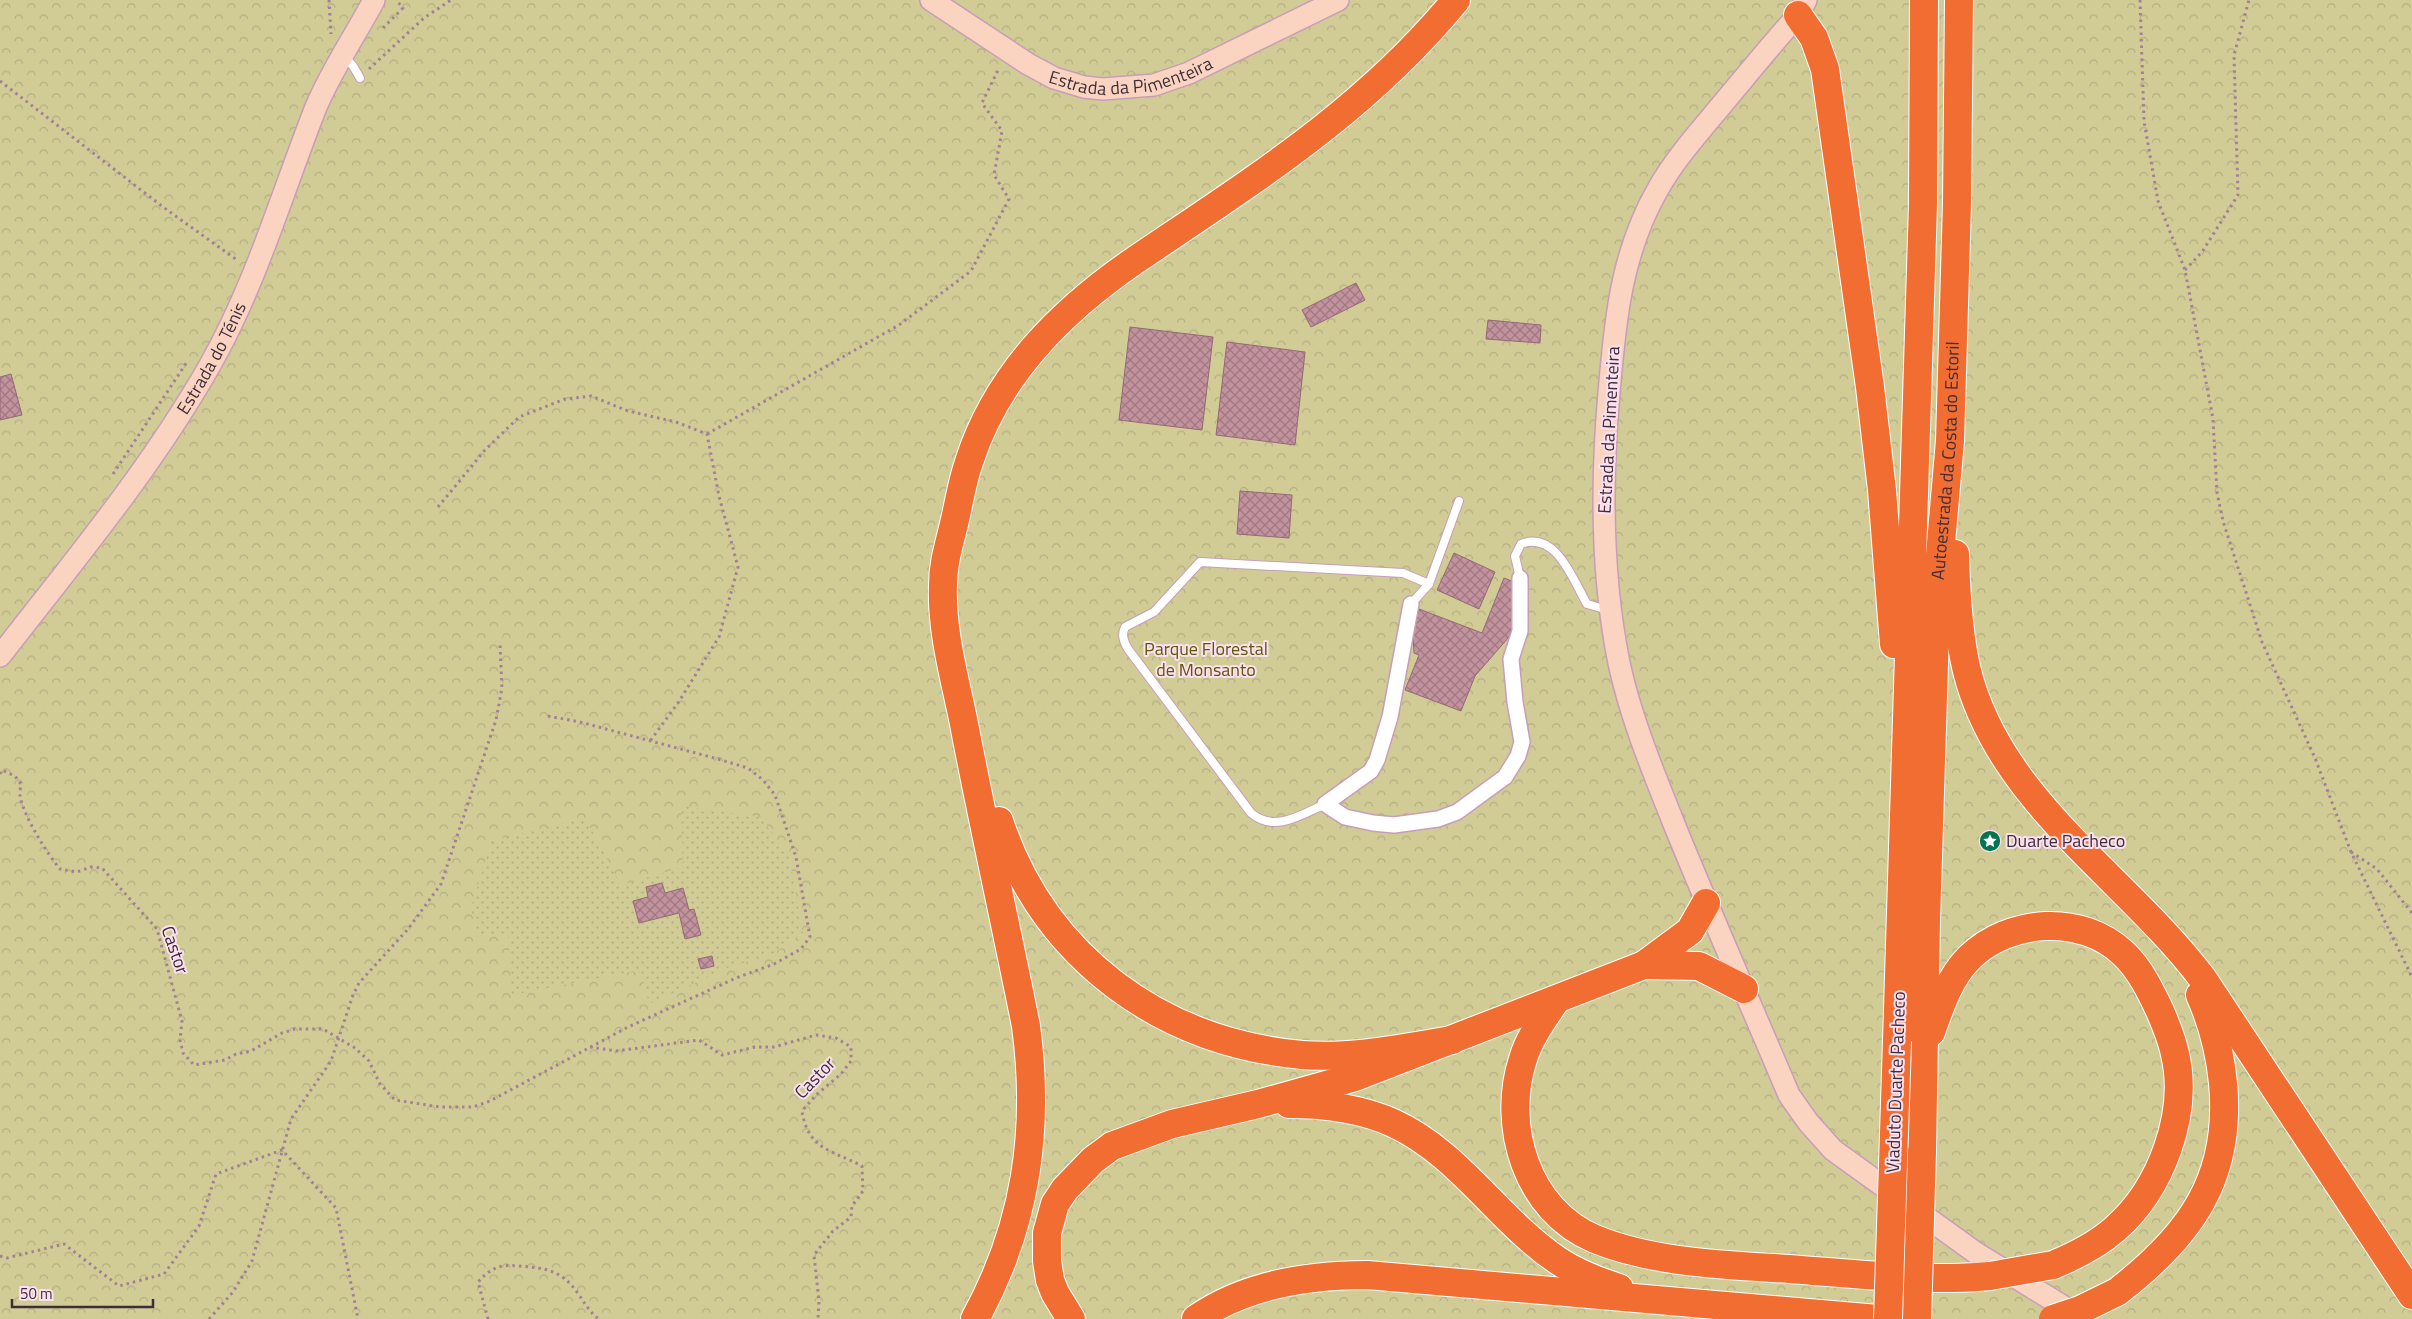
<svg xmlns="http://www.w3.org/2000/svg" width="2412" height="1319" viewBox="0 0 2412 1319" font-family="'Titillium Web',sans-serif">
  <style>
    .park { fill: url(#park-crowns) }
    .garden { fill: url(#garden-dots) }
    .building { fill: url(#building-cross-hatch); stroke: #956974 }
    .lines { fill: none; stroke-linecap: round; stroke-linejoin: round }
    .lane-casing { stroke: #c89eb7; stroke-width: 10 }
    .street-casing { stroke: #c89eb7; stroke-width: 18 }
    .secondary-casing { stroke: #c89eb7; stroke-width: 24 }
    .highway-casing { stroke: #fff; stroke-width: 30 }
    .path { stroke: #a18294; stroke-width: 3; stroke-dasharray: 2.5 4; stroke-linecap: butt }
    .lane { stroke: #fff; stroke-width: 8 }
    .street { stroke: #fff; stroke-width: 15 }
    .secondary { stroke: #fbd3c1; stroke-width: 21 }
    .highway { stroke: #f26d31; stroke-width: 28 }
    .highway-bridge-casing { stroke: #fff; stroke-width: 30; stroke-linecap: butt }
    .highway-bridge { stroke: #f26d31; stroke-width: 28 }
    .labels { text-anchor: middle; stroke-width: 4; stroke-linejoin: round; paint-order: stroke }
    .street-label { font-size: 18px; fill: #3f2e38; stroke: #fbe0f0 }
    .park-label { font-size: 18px; fill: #5f5606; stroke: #fbe0f0 }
    .poi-label { font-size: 18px; fill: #3f2e38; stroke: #fbe0f0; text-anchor: start }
  </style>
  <defs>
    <pattern id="park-crowns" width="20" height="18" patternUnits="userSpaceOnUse" patternTransform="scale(1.25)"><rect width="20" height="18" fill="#d1cb96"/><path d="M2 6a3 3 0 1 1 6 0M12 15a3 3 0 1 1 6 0" fill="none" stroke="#b4af82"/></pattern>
    <pattern id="garden-dots" width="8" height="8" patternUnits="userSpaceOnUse" patternTransform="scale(1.25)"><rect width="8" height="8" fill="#d1cb96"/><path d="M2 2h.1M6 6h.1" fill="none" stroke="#b4af82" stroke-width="1.8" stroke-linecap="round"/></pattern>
    <pattern id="building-cross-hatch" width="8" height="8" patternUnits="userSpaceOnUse" patternTransform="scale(1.25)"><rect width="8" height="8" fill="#c2939e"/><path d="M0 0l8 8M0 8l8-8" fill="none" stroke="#9f7882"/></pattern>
  </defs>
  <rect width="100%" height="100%" fill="#f9cde7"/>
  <!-- park -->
  <rect class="park" x="0" y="0" width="2412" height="1319"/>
  <!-- garden -->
  <path class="garden" d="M681 806 760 817 789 855 803 933 771 955 732 966 649 1004 641 970 512 995 508 933 477 937 471 908 491 841 585 818 621 885 683 867Z"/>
  <!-- building -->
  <g class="building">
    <path d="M1356 283 1365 300 1311 327 1302 310Z"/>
    <path d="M1488 320 1541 325 1540 343 1486 339Z"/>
    <path d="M1130 327 1213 337 1202 430 1119 420Z"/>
    <path d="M1227 342 1305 352 1295 445 1216 435Z"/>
    <path d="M11 374 22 415 0 420V377Z"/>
    <path d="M1240 491 1292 495 1289 538 1237 534Z"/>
    <path d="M1454 553 1495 572 1479 609 1437 590Z"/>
    <path d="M1504 578 1514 582 1515 630 1475 676 1461 711 1405 690 1419 655 1414 653 1413 634 1419 609 1482 633Z"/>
    <path d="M662 883 665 893 683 888 689 910 694 909 701 935 685 939 679 913 639 923 633 901 648 897 646 887Z"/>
    <path d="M712 956 714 966 701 969 698 959Z"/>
  </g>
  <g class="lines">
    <!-- lane casing -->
    <g class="lane-casing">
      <g id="lane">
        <path d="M344 56 353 66 360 78"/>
        <path d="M1520 578 1515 556 1521 544C1556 530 1573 580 1587 604L1608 610"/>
        <path d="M1411 604 1429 584 1459 501"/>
        <path d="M1325 804C1301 815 1274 833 1251 813L1128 649C1124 642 1121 635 1125 627L1154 612 1200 562 1403 573 1429 584"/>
      </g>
    </g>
    <!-- street casing -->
    <g class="street-casing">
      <path id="street" d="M1411 604 1390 717 1377 760 1371 771 1325 804 1345 817 1373 823 1394 825 1438 819 1457 812 1505 777 1518 756 1522 742 1515 702 1511 659 1520 631V578"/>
    </g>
    <!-- secondary casing -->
    <g class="secondary-casing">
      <g id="secondary">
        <path id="s1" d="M931 0 1028 64 1054 78 1084 87 1103 89 1154 85 1189 73 1338 0"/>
        <path d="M1806 0 1798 15C1769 47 1742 81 1714 114 1695 137 1673 162 1658 189 1621 253 1615 321 1609 393 1601 483 1601 574 1619 663 1631 719 1653 771 1674 824 1711 915 1751 1005 1789 1095L1808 1122 1833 1150 1976 1253 2082 1318"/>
        <path id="s2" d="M0 656C73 562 151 469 210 365 256 284 282 193 316 107 332 69 355 36 374 0"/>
      </g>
    </g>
    <!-- highway casing -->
    <g class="highway-casing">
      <g id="highway">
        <path d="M1798 15 1814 38 1825 69 1870 387 1882 490 1894 644"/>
        <path d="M1955 554C1956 593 1958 634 1967 671 2000 802 2126 877 2203 979L2412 1295"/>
        <path d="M999 821C1044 957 1160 1042 1302 1055 1352 1059 1403 1048 1452 1040"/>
        <path d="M1644 965 1699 966 1744 989"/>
        <path d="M1556 1000C1544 1018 1529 1038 1523 1059 1501 1126 1527 1211 1595 1239 1653 1263 1728 1265 1789 1269 1856 1274 1924 1282 1990 1276"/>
        <path d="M1931 1032C1940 1007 1949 978 1969 958 2009 919 2081 913 2124 954 2140 969 2151 992 2160 1011 2166 1025 2172 1039 2175 1054 2189 1114 2161 1189 2115 1229 2097 1245 2075 1256 2053 1265"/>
        <path d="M1897 1041 1923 204 1924 0"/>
        <path d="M1289 1104C1325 1104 1360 1108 1393 1123 1459 1153 1498 1220 1557 1260 1576 1273 1597 1281 1619 1288"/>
        <path id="s3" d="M1922 1152 1926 921 1936 600 1950 441 1957 203 1959 0"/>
        <path d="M2117 1292C2190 1236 2232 1178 2223 1083 2220 1052 2213 1024 2200 995"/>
        <path d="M975 1319C1026 1226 1040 1130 1026 1026 1006 926 984 828 965 729 956 682 941 633 943 585 943 563 949 545 954 524 959 503 962 482 969 462 997 375 1060 312 1134 261 1252 181 1364 112 1456 0"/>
        <path d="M1071 1319 1055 1293 1050 1280 1047 1261V1233L1055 1204 1065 1189 1093 1160 1112 1146 1172 1124 1258 1104 1355 1077 1644 965 1690 931 1706 903"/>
        <path d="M1196 1319C1246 1284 1308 1275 1367 1275L1878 1319"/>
      </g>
    </g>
    <!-- path -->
    <g class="path">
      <path d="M329 0 331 34"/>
      <path d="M2140 0 2144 121 2158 201 2185 270 2213 419 2217 493 2223 521 2262 642 2315 758 2351 852 2412 977"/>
      <path d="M383 28 403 8 396 0"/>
      <path d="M369 69 424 18 451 0"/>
      <path d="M0 81 163 207 237 260"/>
      <path d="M2185 270 2202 252 2238 195 2234 55 2249 0"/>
      <path d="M707 434 899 325 971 271 1009 199 994 175 1002 131 982 103 999 68"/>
      <path d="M113 474 187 362"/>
      <path d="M438 507 485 450 519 417 565 399 591 396 628 411 676 422 707 434 719 496 738 567 719 637 678 703 650 741"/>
      <path d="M0 774 2 770 15 776 21 784C21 787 19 792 20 795 22 814 48 855 60 869L77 872 91 867 102 868 157 929 182 1021 180 1040 183 1053 194 1065 225 1060 236 1054 251 1051 282 1033 295 1029H323L355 1048 369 1061 380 1084 395 1100 440 1107H473L490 1101 628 1027 736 978 774 964 801 949 810 937 796 857 775 795 763 780 748 768 718 759 580 722 548 716"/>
      <path d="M2351 852 2377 869 2412 913"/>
      <path d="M590 1047 616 1051 699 1040 722 1055 755 1047H774L816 1035 836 1038 851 1047V1061L841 1074 816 1095 802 1111C808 1150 832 1150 862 1166L863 1191 852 1206 851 1217 833 1231 814 1255 819 1301 818 1319"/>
      <path d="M0 1256 7 1258 64 1244 119 1286 164 1274 199 1226 216 1174 282 1150 336 1208 358 1319"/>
      <path d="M209 1319 233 1292 252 1261 291 1119 331 1061 353 995 359 983 408 929 441 884 496 720 502 688 500 645"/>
      <path d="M488 1319 478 1282C491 1268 499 1264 519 1266 545 1268 561 1270 577 1292 584 1302 589 1312 599 1319"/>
    </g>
    <!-- lane -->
    <use href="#lane" class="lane"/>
    <!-- street -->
    <use href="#street" class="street"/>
    <!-- secondary -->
    <use href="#secondary" class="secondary"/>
    <!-- highway -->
    <use href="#highway" class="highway"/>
    <!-- highway-bridge casing -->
    <g class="highway-bridge-casing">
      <g id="highway-bridge">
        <path d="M1990 1276 2053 1265"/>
        <path d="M1888 1319 1897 1041"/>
        <path d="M1917 1319 1922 1152"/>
        <path d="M2053 1319 2080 1310 2117 1292"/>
      </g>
    </g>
    <!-- highway-bridge -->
    <use href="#highway-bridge" class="highway-bridge"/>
  </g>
  <!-- icons -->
  <defs>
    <g id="sight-disc" transform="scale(1.125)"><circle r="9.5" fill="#02754f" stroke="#fbe0f0"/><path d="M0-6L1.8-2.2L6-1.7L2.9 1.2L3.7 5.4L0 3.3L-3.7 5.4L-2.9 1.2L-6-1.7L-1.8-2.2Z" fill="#fff"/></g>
  </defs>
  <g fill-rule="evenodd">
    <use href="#sight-disc" x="1990" y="841"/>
  </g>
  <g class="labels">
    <!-- street labels -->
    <g class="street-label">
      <text dy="6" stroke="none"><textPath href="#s1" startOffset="225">Estrada da Pimenteira</textPath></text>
      <text dy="6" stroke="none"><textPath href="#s2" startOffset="366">Estrada do Ténis</textPath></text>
      <text transform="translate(1609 430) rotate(-87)" y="6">Estrada da Pimenteira</text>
      <text dy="6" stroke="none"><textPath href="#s3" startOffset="692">Autoestrada da Costa do Estoril</textPath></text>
      <text transform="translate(175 950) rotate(71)" y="6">Castor</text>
      <text transform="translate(815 1078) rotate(-46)" y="6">Castor</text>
      <text transform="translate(1896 1082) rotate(-88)" y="6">Viaduto Duarte Pacheco</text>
    </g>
    <!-- park labels -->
    <g class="park-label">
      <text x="1206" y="655">Parque Florestal<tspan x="1206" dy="21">de Monsanto</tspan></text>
    </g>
    <!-- poi labels -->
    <g class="poi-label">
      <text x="2006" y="847">Duarte Pacheco</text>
    </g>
  </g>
  <!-- scale -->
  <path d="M12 1299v8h141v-8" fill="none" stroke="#3f2e38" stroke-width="2.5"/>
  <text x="20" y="1299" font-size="15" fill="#3f2e38" stroke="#fbe0f0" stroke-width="4" paint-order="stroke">50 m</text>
</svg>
